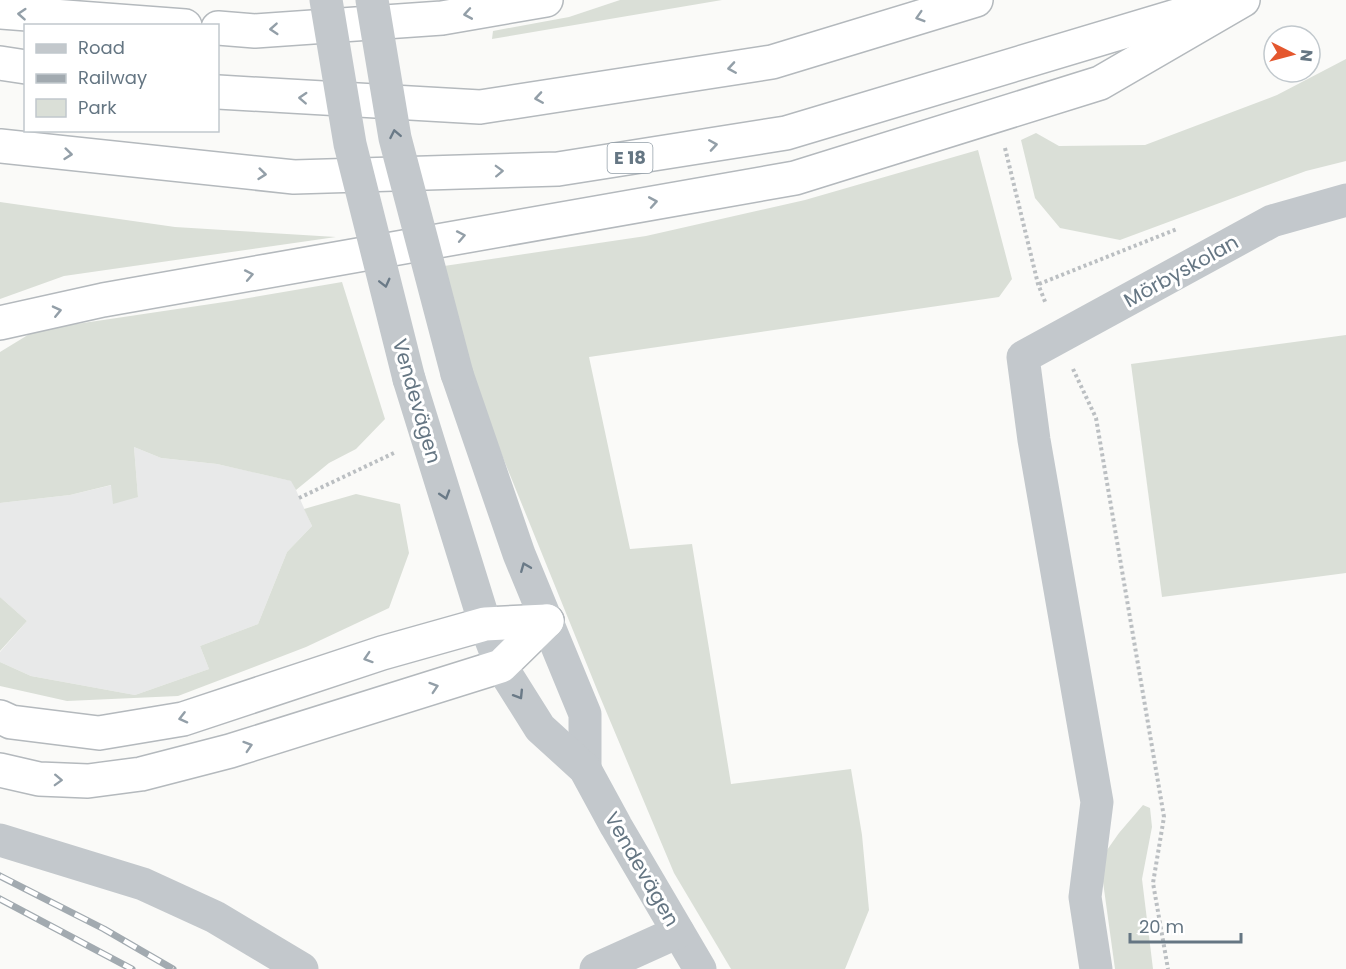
<svg xmlns="http://www.w3.org/2000/svg" width="1346" height="969" viewBox="0 0 1346 969" font-family="Poppins,sans-serif">
  <style>
    .built { fill: #e8e9e9 }
    .green { fill: #dadfd7 }
    .lines { fill: none; stroke-linecap: round; stroke-linejoin: round }
    .highway-casing { stroke: #b4b9bd; stroke-width: 36 }
    .path { stroke: #bbbfc2; stroke-width: 4; stroke-dasharray: 3 3; stroke-linecap: butt }
    .minor { stroke: #c3c8cc; stroke-width: 33 }
    .highway { stroke: #fff; stroke-width: 33 }
    .rail-casing { stroke: #a2aab0; stroke-width: 7 }
    .rail { stroke: #fff; stroke-width: 4.5; stroke-dasharray: 14; stroke-linecap: butt }
    .minor-bridge { stroke: #c3c8cc; stroke-width: 33 }
    .oneway { stroke: #939fa8 }
    .oneway2 { stroke: #6a7a87 }
    .labels { text-anchor: middle; stroke-width: 6; stroke-linejoin: round; paint-order: stroke }
    .shield { fill: #fff; stroke: #939fa8; stroke-width: 1.5 }
    .shield-label { font-size: 18px; font-weight: bold; fill: #657683 }
    .street-label { font-size: 20px; fill: #657683; stroke: #fff }
  </style>
  <rect width="100%" height="100%" fill="#fafaf8"/>
  <!-- built -->
  <path class="built" d="M134 447 161 458 217 464 292 481 312 526 287 552 258 624 200 646 209 669 135 695 31 676 0 662V652L27 621 0 597V503L70 495 112 485 138 497Z"/>
  <!-- green -->
  <g class="green">
    <path d="M620 0H722L492 39 493 31 569 17Z"/>
    <path d="M1346 59V161L1306 171 1120 240 1060 228 1035 198 1021 140 1036 133 1059 146 1145 145 1277 95Z"/>
    <path d="M978 150 1012 279 999 297 589 357 630 549 692 544 731 784 851 769 862 835 869 910 845 969H731L674 873 598 692 476 391 444 266 646 236 805 200Z"/>
    <path d="M0 202 175 227 336 237 64 276 0 299Z"/>
    <path d="M342 282 385 419 356 449 329 463 296 490 291 481 217 464 161 458 134 447 138 497 113 504 111 485 70 495 0 503V352L36 330 231 301Z"/>
    <path d="M1346 335V573L1162 597 1131 364Z"/>
    <path d="M356 494 400 504 409 553 389 608 306 647 178 696 67 701 0 686V662L31 676 135 695 209 669 200 646 258 624 287 552 312 526 304 509Z"/>
    <path d="M0 597 27 621 0 651Z"/>
    <path d="M1143 805 1150 808 1152 827 1142 879 1153 969H1115L1100 860 1119 833Z"/>
  </g>
  <g class="lines">
    <!-- highway casing -->
    <g class="highway-casing">
      <g id="highway">
        <path d="M0 12 185 26"/>
        <path d="M218 28 255 31 442 18 546 0"/>
        <path d="M0 63 26 67"/>
        <path d="M218 92 480 107 772 62 976 0"/>
        <path d="M0 146 294 177 558 169 786 133 1203 8"/>
        <path d="M0 323 103 300 795 178 1100 83 1243 0"/>
        <path d="M0 717 11 722 99 733 183 719 382 653 485 624 547 621"/>
        <path d="M0 770 39 779 88 781 141 774 230 751 501 666 547 621"/>
      </g>
    </g>
    <!-- path -->
    <g class="path">
      <path d="M1005 148 1038 284 1046 304"/>
      <path d="M1039 284 1177 229"/>
      <path d="M1073 369 1096 418 1164 817 1153 883 1168 969"/>
      <path d="M299 498 396 452"/>
    </g>
    <!-- minor -->
    <g class="minor">
      <path d="M457 374 519 554 585 714V769"/>
      <path d="M409 379 485 624 501 666 540 728 585 769 616 826 700 969"/>
      <path d="M0 840 143 884 215 917 302 969"/>
      <path d="M596 969 678 932"/>
      <path d="M1096 969 1085 897 1097 802 1034 440 1023 357 1272 221 1346 200"/>
    </g>
    <!-- highway -->
    <use href="#highway" class="highway"/>
    <!-- rail casing -->
    <g class="rail-casing">
      <g id="rail">
        <path d="M0 876 104 929 173 969"/>
        <path d="M0 899 132 969"/>
      </g>
    </g>
    <!-- rail -->
    <use href="#rail" class="rail"/>
    <!-- minor-bridge -->
    <g class="minor-bridge">
      <path d="M326 0 350 144 409 379"/>
      <path d="M372 0 395 138 457 374"/>
    </g>
  </g>
  <!-- one-way arrows -->
  <defs><path id="oneway-chevron" d="M-2-3.5L2.5 0L-2 3.5" fill="none" stroke-width="1.6" stroke-linecap="round" stroke-linejoin="round" transform="scale(1.5)"/></defs>
  <g class="oneway">
    <use href="#oneway-chevron" transform="translate(22 14) rotate(-176)"/>
    <use href="#oneway-chevron" transform="translate(468 14) rotate(170)"/>
    <use href="#oneway-chevron" transform="translate(920 17) rotate(163)"/>
    <use href="#oneway-chevron" transform="translate(274 29) rotate(176)"/>
    <use href="#oneway-chevron" transform="translate(732 68) rotate(171)"/>
    <use href="#oneway-chevron" transform="translate(303 98) rotate(-177)"/>
    <use href="#oneway-chevron" transform="translate(539 98) rotate(171)"/>
    <use href="#oneway-chevron" transform="translate(713 145) rotate(-9)"/>
    <use href="#oneway-chevron" transform="translate(68 154) rotate(6)"/>
    <use href="#oneway-chevron" transform="translate(499 171) rotate(-2)"/>
    <use href="#oneway-chevron" transform="translate(262 174) rotate(6)"/>
    <use href="#oneway-chevron" transform="translate(653 202) rotate(-10)"/>
    <use href="#oneway-chevron" transform="translate(461 236) rotate(-11)"/>
    <use href="#oneway-chevron" transform="translate(249 275) rotate(-11)"/>
    <use href="#oneway-chevron" transform="translate(57 311) rotate(-13)"/>
    <use href="#oneway-chevron" transform="translate(368 658) rotate(162)"/>
    <use href="#oneway-chevron" transform="translate(434 687) rotate(-18)"/>
    <use href="#oneway-chevron" transform="translate(183 718) rotate(166)"/>
    <use href="#oneway-chevron" transform="translate(248 746) rotate(-18)"/>
    <use href="#oneway-chevron" transform="translate(58 780) rotate(2)"/>
  </g>
  <g class="oneway2">
    <use href="#oneway-chevron" transform="translate(395 134) rotate(-101)"/>
    <use href="#oneway-chevron" transform="translate(385 283) rotate(76)"/>
    <use href="#oneway-chevron" transform="translate(445 495) rotate(73)"/>
    <use href="#oneway-chevron" transform="translate(525 567) rotate(-112)"/>
    <use href="#oneway-chevron" transform="translate(519 695) rotate(58)"/>
  </g>
  <g class="labels">
    <!-- shield labels -->
    <rect class="shield" x="607.5" y="143" width="45" height="30" rx="4.5"/>
    <g class="shield-label">
      <text x="630" y="164">E 18</text>
    </g>
    <!-- street labels -->
    <g class="street-label">
      <text transform="translate(1181 271) rotate(-29)" y="7">Mörbyskolan</text>
      <text transform="translate(417 401) rotate(74)" y="7">Vendevägen</text>
      <text transform="translate(642 869) rotate(60)" y="7">Vendevägen</text>
    </g>
  </g>
  <!-- legend -->
  <rect x="24" y="24" width="195" height="108" fill="#ffffff" stroke="#c1c8cd" stroke-width="1.5"/>
  <rect x="36" y="44" width="30" height="9" fill="#c3c8cc" stroke="#c1c8cd" stroke-width="1.5"/>
  <text x="78" y="54" font-size="18" fill="#657683">Road</text>
  <rect x="36" y="74" width="30" height="9" fill="#a2aab0" stroke="#c1c8cd" stroke-width="1.5"/>
  <text x="78" y="84" font-size="18" fill="#657683">Railway</text>
  <rect x="36" y="99" width="30" height="18" fill="#dadfd7" stroke="#c1c8cd" stroke-width="1.5"/>
  <text x="78" y="114" font-size="18" fill="#657683">Park</text>
  <!-- north arrow -->
  <g transform="translate(1292 54) rotate(96)"><circle r="28" fill="#ffffff" stroke="#c1c8cd" stroke-width="1.5"/>
  <path d="M0-4.5L10 22L0 15L-10 22Z" fill="#e4572e"/>
  <text y="-9" font-size="16" font-weight="bold" text-anchor="middle" fill="#657683">N</text>
  </g>
  <!-- scale -->
  <path d="M1130 933v9h111v-9" fill="none" stroke="#657683" stroke-width="3"/>
  <text x="1139" y="933" font-size="18" fill="#657683" stroke="#ffffff" stroke-width="4.5" paint-order="stroke">20 m</text>
</svg>
